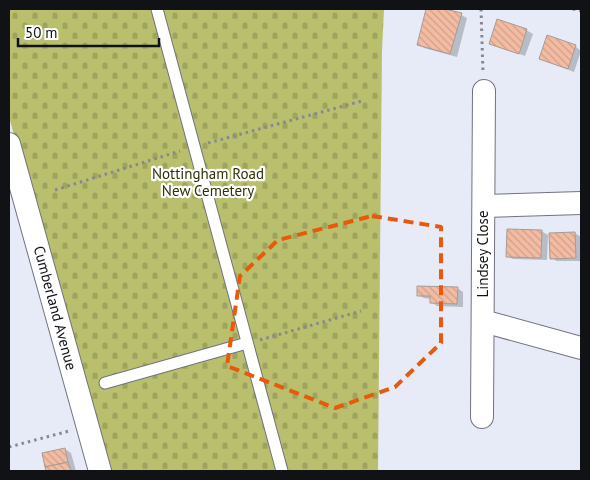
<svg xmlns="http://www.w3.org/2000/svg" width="590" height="480" viewBox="0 0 590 480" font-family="'PT Sans',sans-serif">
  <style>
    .cemetery { fill: url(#cemetery-stones) }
    .shadow { fill: #0003 }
    .building { fill: url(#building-back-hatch); stroke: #a79b96 }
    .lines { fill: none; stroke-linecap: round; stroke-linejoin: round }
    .service-casing { stroke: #71747f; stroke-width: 13 }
    .minor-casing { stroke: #71747f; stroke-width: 24 }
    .path { stroke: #858891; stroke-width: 3; stroke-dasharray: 2.5 4; stroke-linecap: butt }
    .service { stroke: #fff; stroke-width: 11 }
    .minor { stroke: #fff; stroke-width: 22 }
    .marked { fill: none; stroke: #e8590c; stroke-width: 4; stroke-dasharray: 10 6; stroke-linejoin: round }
    .labels { text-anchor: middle; stroke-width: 4.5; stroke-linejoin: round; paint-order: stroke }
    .park-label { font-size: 15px; fill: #2f3106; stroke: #fff }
    .street-label { font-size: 15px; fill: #101216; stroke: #fff }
  </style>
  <defs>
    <pattern id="cemetery-stones" width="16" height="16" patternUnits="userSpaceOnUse" patternTransform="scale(1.25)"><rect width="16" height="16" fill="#b9bf6c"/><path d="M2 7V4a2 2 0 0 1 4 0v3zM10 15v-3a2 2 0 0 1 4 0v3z" fill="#9ea35d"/></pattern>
    <pattern id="building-back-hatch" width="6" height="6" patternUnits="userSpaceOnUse" patternTransform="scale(1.25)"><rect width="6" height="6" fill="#f3bba2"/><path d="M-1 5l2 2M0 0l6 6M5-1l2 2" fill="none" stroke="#cfa08b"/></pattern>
  </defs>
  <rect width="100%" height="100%" fill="#e7ebf7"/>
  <!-- cemetery -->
  <path class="cemetery" d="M9 9H384L382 50 378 471H109L9 117Z"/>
  <!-- shadow -->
  <g class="shadow">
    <path d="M428 9H440L461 15 467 18 457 57 424 48 418 44Z"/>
    <path d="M526 30 533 34 525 56 490 43Z"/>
    <path d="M575 46 581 51 574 72 541 59Z"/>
    <path d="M541 231 548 235 547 260 513 259 507 256Z"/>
    <path d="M575 233 581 237V261H557L551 258Z"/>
    <path d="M457 288 463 292V307L437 306 431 302V299L424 298 418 295Z"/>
    <path d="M65 449 71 453 76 471H48L44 454Z"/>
  </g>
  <!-- building -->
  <g class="building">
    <path d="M426 9H445L462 13 450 54 417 45Z"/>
    <path d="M497 19 527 29 519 54 489 44Z"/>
    <path d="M547 35 576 45 568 69 539 59Z"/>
    <path d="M507 229 542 230 541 258 506 257Z"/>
    <path d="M575 232 576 258 550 259 549 233Z"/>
    <path d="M417 286 458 287 457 304 430 303V296H417Z"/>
    <path d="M65 448 68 462 45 467 42 453Z"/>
    <path d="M68 462 71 471H46L45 467Z"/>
  </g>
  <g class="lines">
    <!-- service casing -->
    <g class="service-casing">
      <g id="service">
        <path d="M157 9 282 471"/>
        <path d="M105 383 247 343"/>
      </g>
    </g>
    <!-- minor casing -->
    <g class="minor-casing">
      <g id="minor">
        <path d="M9 144 100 471"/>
        <path d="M484 206 581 203"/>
        <path d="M483 321 581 348"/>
        <path d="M482 417 484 91"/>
      </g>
    </g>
    <!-- path -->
    <g class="path">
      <path d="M481 9 483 73"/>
      <path d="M573 9 581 11"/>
      <path d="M208 143 362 101"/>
      <path d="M55 190 180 151"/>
      <path d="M260 340 361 311"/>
      <path d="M9 447 69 431"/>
    </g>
    <!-- service -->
    <use href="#service" class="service"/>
    <!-- minor -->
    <use href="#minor" class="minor"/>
  </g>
  <!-- marked area -->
  <path class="marked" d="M372 216 441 227V343L395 387 335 408 227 366 240 276 278 240Z"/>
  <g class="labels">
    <!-- park labels -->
    <g class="park-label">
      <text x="208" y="179">Nottingham Road<tspan x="208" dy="17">New Cemetery</tspan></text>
    </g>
    <!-- street labels -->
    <g class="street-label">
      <text transform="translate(483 254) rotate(-90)" y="5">Lindsey Close</text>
      <text transform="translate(55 308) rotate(75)" y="5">Cumberland Avenue</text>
    </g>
  </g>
  <!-- border -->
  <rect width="590" height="480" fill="none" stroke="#101216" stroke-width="20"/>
  <!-- scale -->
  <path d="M18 38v8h141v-8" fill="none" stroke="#101216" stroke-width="2.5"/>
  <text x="25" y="38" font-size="15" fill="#101216" stroke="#ffffff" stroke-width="4" paint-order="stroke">50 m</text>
</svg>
